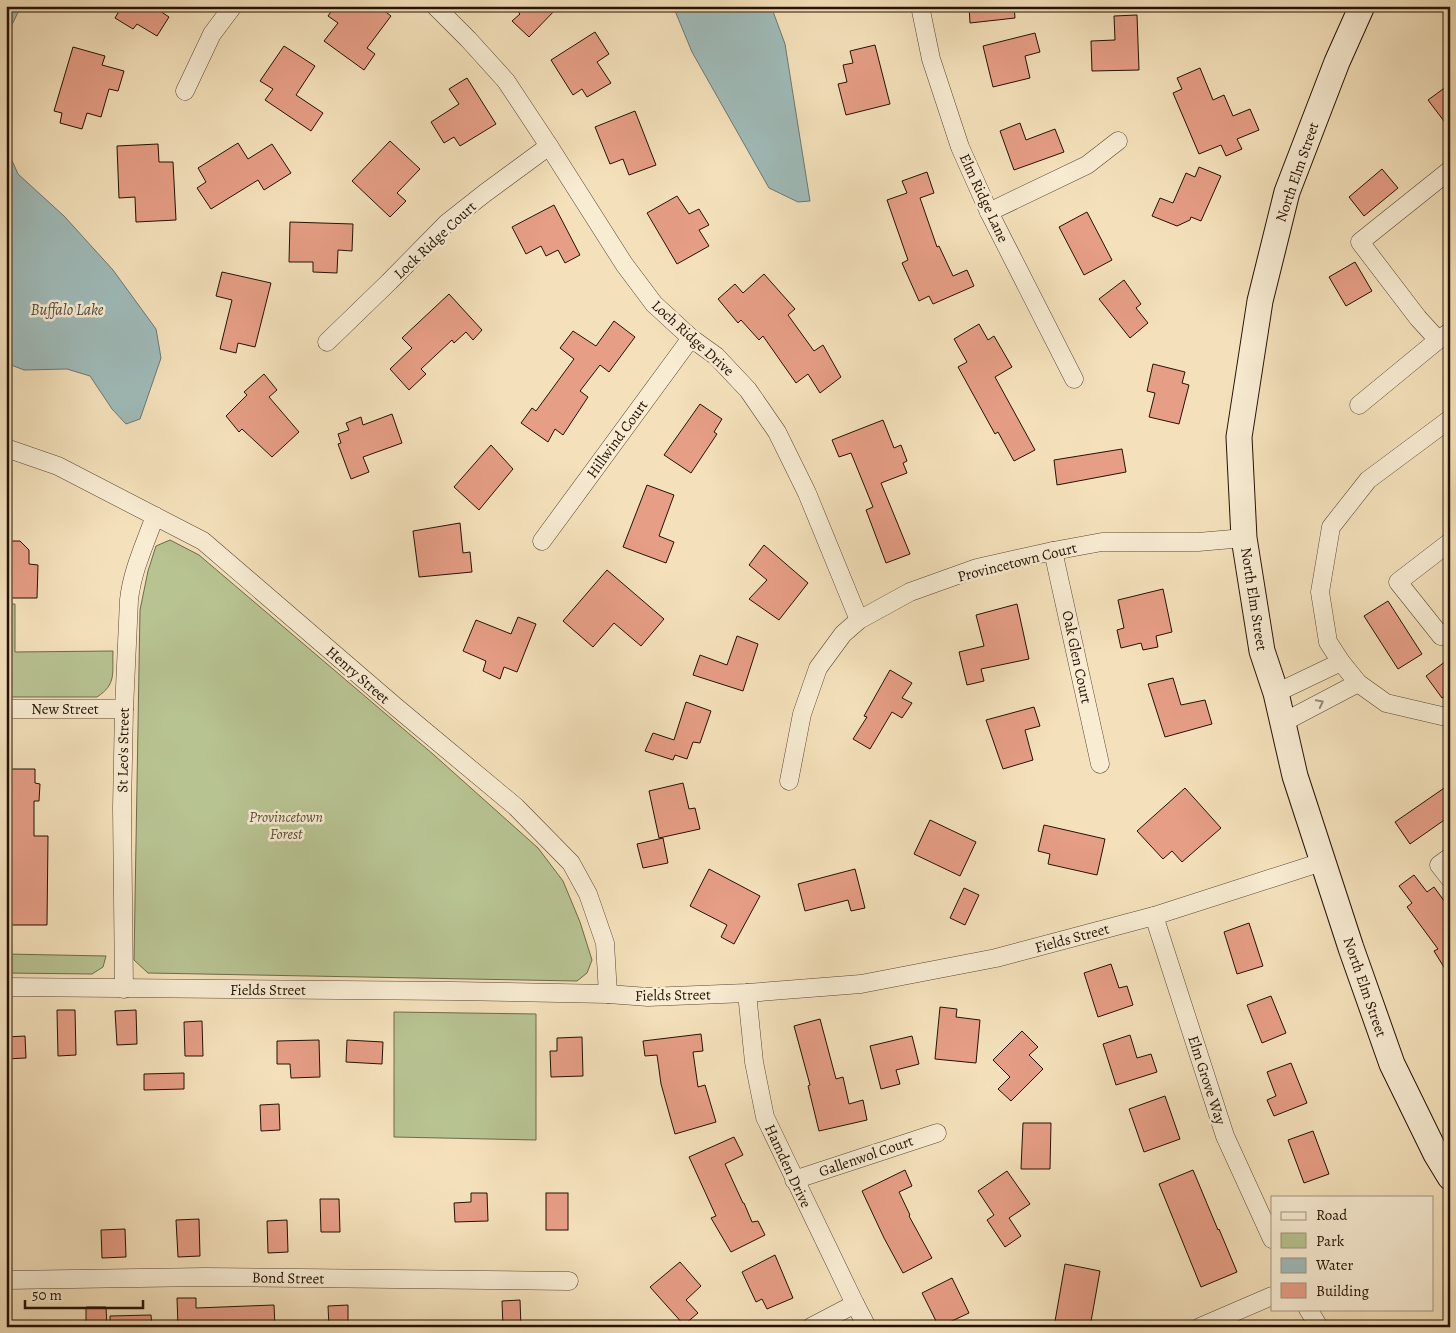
<svg xmlns="http://www.w3.org/2000/svg" width="1456" height="1333" viewBox="0 0 1456 1333" font-family="Alegreya,serif">
  <style>
    .green { fill: #b8c392; stroke: #6e6a4a }
    .water { fill: #9fbbb9; stroke: #6e7770 }
    .building { fill: #e69e86; stroke: #251103 }
    .lines { fill: none; stroke-linecap: round; stroke-linejoin: round }
    .minor-casing { stroke: #594531; stroke-width: 19 }
    .secondary-casing { stroke: #251103; stroke-width: 27 }
    .minor { stroke: #f8ecd3; stroke-width: 18 }
    .secondary { stroke: #f8ecd3; stroke-width: 25 }
    .oneway { stroke: #998975 }
    .labels { text-anchor: middle; stroke-width: 5; stroke-linejoin: round; paint-order: stroke }
    .street-label { font-size: 15px; fill: #251103; stroke: #f8ecd3 }
    .park-label { font-size: 15px; font-style: italic; fill: #584f35; stroke: #f8ecd3 }
    .water-label { font-size: 16px; font-style: italic; fill: #504c43; stroke: #f8ecd3 }
  </style>
  <rect width="100%" height="100%" fill="#f4e1bb"/>
  <filter id="stains"><feTurbulence type="fractalNoise" baseFrequency=".004" numOctaves="4"/><feColorMatrix values="0 0 0 0 .2 0 0 0 0 .09 0 0 0 0 .02 0 0 0 .5 -.17"/></filter>
  <radialGradient id="worn" r=".72"><stop offset=".6" stop-color="#630" stop-opacity="0"/><stop offset="1" stop-color="#630" stop-opacity=".3"/></radialGradient>
  <!-- green -->
  <g class="green">
    <path d="M170 540 199 555 434 755 538 848 563 881 580 922 592 960 587 973 577 981 148 973 134 960 140 610 148 571 156 546Z"/>
    <path d="M6 604H15V652L113 651C112 673 117 684 97 697H6Z"/>
    <path d="M6 954 106 956 103 967 92 974 6 973Z"/>
    <path d="M394 1012 536 1014V1140L394 1137Z"/>
  </g>
  <!-- water -->
  <g class="water">
    <path d="M6 6H21L9 31 6 42Z"/>
    <path d="M673 6H771L785 44 810 201 798 202 769 188 692 52Z"/>
    <path d="M6 147 18 174 64 216 113 270 156 329 161 358 140 419 126 424 112 409 90 376 67 369 24 370 6 363Z"/>
  </g>
  <!-- building -->
  <g class="building">
    <path d="M122 6H163L160 11 169 17 157 36 137 24 133 29 115 18Z"/>
    <path d="M335 6H378L391 16 367 48 375 54 364 70 324 41 338 23 328 16Z"/>
    <path d="M512 6H559L529 37 512 21 520 14Z"/>
    <path d="M969 6H1014L1015 18 970 23Z"/>
    <path d="M1137 15 1139 70 1092 71 1091 41 1115 40 1114 16Z"/>
    <path d="M595 32 609 54 597 62 611 83 587 97 582 89 573 95 551 60Z"/>
    <path d="M1035 33 1040 52 1025 56 1030 78 993 87 983 46Z"/>
    <path d="M875 45 890 104 846 115 838 84 847 82 843 65 853 63 850 51Z"/>
    <path d="M284 46 315 66 296 95 323 113 311 131 265 100 273 89 260 81Z"/>
    <path d="M73 47 105 56 102 65 124 71 118 91 109 89 101 117 87 113 82 129 60 123 62 113 54 111Z"/>
    <path d="M1200 68 1213 100 1224 95 1233 116 1250 109 1259 130 1237 139 1242 149 1226 156 1221 145 1199 154 1173 93 1182 89 1177 78Z"/>
    <path d="M467 78 496 124 460 146 454 137 444 143 431 122 459 104 449 89Z"/>
    <path d="M1450 84V129L1428 100Z"/>
    <path d="M635 111 656 165 629 175 623 159 610 164 595 127Z"/>
    <path d="M1020 123 1026 140 1055 129 1064 152 1014 170 1000 131Z"/>
    <path d="M390 141 420 169 397 193 406 201 390 217 352 181Z"/>
    <path d="M238 143 248 159 272 144 291 173 264 190 258 180 211 209 197 188 206 182 198 168Z"/>
    <path d="M158 144 159 162H173L176 220 136 222 135 197 119 198 117 146Z"/>
    <path d="M1199 167 1221 176 1201 221 1191 217 1190 220 1177 226 1152 216 1160 198 1173 203 1186 173 1195 177Z"/>
    <path d="M1382 169 1398 188 1364 216 1349 197Z"/>
    <path d="M927 172 934 193 920 198 937 247 939 246 953 276 967 270 974 286 933 304 929 296 919 301 902 263 908 260 887 200 907 193 902 181Z"/>
    <path d="M677 196 689 214 699 209 709 225 699 230 709 246 677 264 647 213Z"/>
    <path d="M554 205 580 255 565 263 558 250 546 256 541 246 526 254 512 227Z"/>
    <path d="M1087 212 1112 260 1084 275 1059 227Z"/>
    <path d="M290 222 353 224 352 251 338 250 337 273 313 272V262H289Z"/>
    <path d="M1355 262 1372 291 1346 306 1329 277Z"/>
    <path d="M222 272 271 283 255 347 238 343 236 353 220 349 232 300 216 296Z"/>
    <path d="M764 274 795 309 788 315 814 351 823 345 841 377 820 393 808 374 796 383 763 336 759 340 741 320 738 323 718 299 735 284 743 293Z"/>
    <path d="M1124 280 1141 304 1136 308 1148 323 1130 338 1099 299Z"/>
    <path d="M449 294 482 330 473 340 466 332 454 343 452 340 421 369 426 374 409 390 390 369 412 348 402 338Z"/>
    <path d="M614 321 635 337 609 372 600 365 580 391 588 397 563 435 555 429 548 442 521 423 532 408 536 411 574 359 560 348 573 331 596 346Z"/>
    <path d="M979 324 988 340 994 336 1012 367 995 377 1035 450 1014 461 998 432 995 434 958 367 967 362 954 339Z"/>
    <path d="M1153 364 1185 372 1182 383 1189 385 1179 424 1149 417 1155 393 1147 391Z"/>
    <path d="M264 374 277 390 269 397 299 432 272 457 242 429 239 432 226 416 247 395 244 392Z"/>
    <path d="M700 404 722 419 714 432 717 434 691 473 664 455Z"/>
    <path d="M392 414 402 443 363 457 369 472 351 479 338 444 341 443 338 434 349 430 346 423 361 417 363 425Z"/>
    <path d="M883 420 894 448 901 445 907 461 903 463 907 473 881 483 910 554 886 563 866 510 873 507 851 453 839 457 832 440Z"/>
    <path d="M491 445 513 469 479 510 454 487Z"/>
    <path d="M1122 449 1126 472 1057 485 1054 460Z"/>
    <path d="M647 485 674 495 659 536 674 542 666 563 623 547Z"/>
    <path d="M460 523 463 553 470 552 472 572 419 577 413 531Z"/>
    <path d="M6 541H20L29 550V564L38 565 37 598H6Z"/>
    <path d="M764 545 808 583 779 620 749 599 767 580 749 565Z"/>
    <path d="M607 570 664 619 641 646 614 623 593 647 563 621Z"/>
    <path d="M1163 589 1172 632 1156 636 1158 647 1143 650 1141 643 1121 648 1117 630 1124 628 1118 600Z"/>
    <path d="M1388 601 1422 654 1398 669 1364 616Z"/>
    <path d="M1017 604 1029 659 981 669 984 681 967 685 959 652 984 646 976 615Z"/>
    <path d="M518 617 536 624 517 672 504 667 500 679 483 671 486 661 463 651 476 620 511 634Z"/>
    <path d="M737 636 758 644 743 691 693 675 700 655 727 665Z"/>
    <path d="M1450 658V693L1442 698 1426 676Z"/>
    <path d="M890 670 912 683 902 698 912 703 902 718 892 712 870 749 853 739 867 717 864 716Z"/>
    <path d="M1173 678 1181 705 1205 700 1212 724 1165 737 1148 684Z"/>
    <path d="M686 702 711 711 700 743 693 742 687 759 675 755 673 760 645 751 653 733 674 740Z"/>
    <path d="M1034 707 1040 726 1025 730 1033 760 1003 769 986 720Z"/>
    <path d="M6 769H35V783L40 784 39 801H34V836H48L47 925H6Z"/>
    <path d="M683 783 689 809 695 808 700 829 659 838 649 791Z"/>
    <path d="M1450 784V816L1410 844 1395 822Z"/>
    <path d="M1185 788 1221 828 1182 862 1172 851 1163 859 1137 831Z"/>
    <path d="M930 820 976 842 960 876 914 854Z"/>
    <path d="M1044 825 1105 839 1097 875 1048 864 1050 854 1038 851Z"/>
    <path d="M663 838 668 863 643 868 637 844Z"/>
    <path d="M709 869 760 896 734 944 721 937 727 925 690 906Z"/>
    <path d="M855 869 865 908 851 911 848 900 805 911 798 884Z"/>
    <path d="M1414 875 1427 892 1434 887 1450 909V977L1434 951 1438 949 1407 907 1412 903 1399 886Z"/>
    <path d="M964 888 979 895 965 925 950 918Z"/>
    <path d="M1249 923 1263 966 1237 974 1224 932Z"/>
    <path d="M1111 964 1119 988 1127 986 1133 1005 1098 1017 1084 973Z"/>
    <path d="M1271 996 1286 1033 1262 1043 1247 1005Z"/>
    <path d="M940 1007 957 1009 956 1017 980 1020 976 1063 935 1059Z"/>
    <path d="M57 1010H75L76 1055 58 1056Z"/>
    <path d="M136 1010 137 1044 117 1045 115 1011Z"/>
    <path d="M820 1019 836 1079 843 1077 849 1104 863 1100 867 1120 819 1131 808 1086 810 1085 794 1026Z"/>
    <path d="M202 1021 203 1056H185L184 1022Z"/>
    <path d="M1022 1031 1038 1047 1029 1055 1043 1069 1011 1101 998 1089 1010 1077 993 1060Z"/>
    <path d="M701 1034 703 1051 693 1052 698 1087 705 1085 716 1122 675 1134 661 1084 657 1055 645 1056 643 1041Z"/>
    <path d="M1130 1035 1137 1058 1151 1054 1157 1072 1116 1085 1103 1044Z"/>
    <path d="M25 1036 26 1058 6 1059V1037Z"/>
    <path d="M912 1036 919 1064 896 1070 900 1084 881 1089 870 1046Z"/>
    <path d="M582 1037 583 1076 551 1077 550 1051H557V1038Z"/>
    <path d="M319 1040 320 1077 291 1078 290 1064H277V1041Z"/>
    <path d="M347 1040 383 1042 382 1064 346 1062Z"/>
    <path d="M1291 1063 1307 1103 1274 1116 1267 1100 1276 1096 1267 1072Z"/>
    <path d="M184 1073V1089L144 1090V1074Z"/>
    <path d="M1165 1096 1180 1139 1144 1152 1129 1109Z"/>
    <path d="M279 1104 280 1130 261 1131 260 1105Z"/>
    <path d="M1023 1123H1051L1050 1169H1021Z"/>
    <path d="M1313 1131 1329 1174 1304 1183 1288 1140Z"/>
    <path d="M734 1137 743 1155 725 1164 743 1203H744L752 1222 758 1221 765 1235 731 1252 711 1218 716 1216 689 1157Z"/>
    <path d="M905 1170 912 1186 899 1192 910 1215 909 1216 932 1258 903 1273 884 1238 862 1191Z"/>
    <path d="M1193 1170 1218 1230 1219 1229 1237 1272 1201 1287 1159 1184Z"/>
    <path d="M1007 1171 1030 1204 1009 1218 1021 1236 1005 1247 987 1220 994 1215 978 1191Z"/>
    <path d="M471 1193H487L488 1221 455 1222 454 1203 471 1202Z"/>
    <rect x="546" y="1193" width="22" height="37"/>
    <path d="M320 1199H339L340 1232H321Z"/>
    <path d="M199 1219 200 1256 178 1257 176 1220Z"/>
    <path d="M287 1220 288 1252 268 1253 267 1221Z"/>
    <path d="M125 1229 126 1257 102 1258 101 1230Z"/>
    <path d="M775 1255 793 1298 767 1309 762 1299 756 1302 742 1272Z"/>
    <path d="M680 1262 701 1286 686 1300 698 1313 684 1325 650 1287Z"/>
    <path d="M1065 1264 1100 1271 1090 1327H1054Z"/>
    <path d="M952 1278 969 1313 939 1327 922 1293Z"/>
    <path d="M177 1298H196V1308L274 1305 275 1327H255V1322L196 1324V1327H178Z"/>
    <path d="M520 1300 521 1327H503L502 1301Z"/>
    <path d="M348 1305V1327H329L328 1306Z"/>
    <path d="M86 1307H106L107 1327H86Z"/>
    <path d="M151 1315 152 1327H110V1316Z"/>
  </g>
  <g class="lines">
    <!-- minor casing -->
    <g class="minor-casing">
      <g id="minor">
        <path d="M435 6 468 39 506 81 549 146 624 264 654 304 691 338 716 356 748 390 777 432 807 493 859 620"/>
        <path d="M920 6 931 59 960 147 989 212 1074 379"/>
        <path d="M185 91 212 34 233 6"/>
        <path d="M1450 170 1360 242 1418 318 1438 340 1450 332"/>
        <path d="M989 212 1087 165 1118 141"/>
        <path d="M327 342 389 282 447 223 485 193 549 146"/>
        <path d="M1359 405 1438 340"/>
        <path d="M1450 419 1368 480 1331 527 1320 592 1328 642 1341 662 1358 683 1386 703 1446 717 1450 716"/>
        <path d="M6 448 58 466 203 541 396 707 516 807 571 863 588 894 605 943 608 994"/>
        <path d="M542 541 691 338"/>
        <path d="M1450 542 1398 582 1441 636 1450 630"/>
        <path d="M1053 551 1100 764"/>
        <path d="M1276 693 1341 662"/>
        <path d="M6 709H124"/>
        <path d="M1282 723 1358 683"/>
        <path d="M789 781 802 714 818 668 843 634 859 620 910 592 977 568 1053 551 1102 542H1198L1244 538"/>
        <path d="M1450 857 1439 865 1450 879"/>
        <path d="M1154 916 1225 1136 1272 1239"/>
        <path d="M6 987 453 991 608 994 648 997 747 993 861 984 996 958 1154 916 1322 862"/>
        <path d="M124 989 122 808 124 709 129 600C132 571 145 544 155 516"/>
        <path d="M747 993 754 1062 765 1117 855 1304 867 1327"/>
        <path d="M794 1180 937 1133"/>
        <path d="M6 1280 205 1277 569 1281"/>
        <path d="M1308 1309 1319 1327"/>
        <path d="M811 1327 855 1304"/>
        <path d="M1200 1327 1272 1296"/>
      </g>
    </g>
    <!-- secondary casing -->
    <g class="secondary-casing">
      <path id="secondary" d="M1362 6 1337 62 1287 192 1260 301 1239 437 1244 538 1262 651 1276 693 1295 776 1351 948 1392 1064 1436 1154 1450 1177"/>
    </g>
    <!-- minor -->
    <use href="#minor" class="minor"/>
    <!-- secondary -->
    <use href="#secondary" class="secondary"/>
  </g>
  <!-- one-way arrows -->
  <defs><path id="oneway-chevron" d="M-2-3.5L2.5 0L-2 3.5" fill="none" stroke-width="1.6" stroke-linecap="round" stroke-linejoin="round" transform="scale(1.25)"/></defs>
  <use class="oneway" href="#oneway-chevron" transform="translate(1320 703) rotate(-27)"/>
  <g class="labels">
    <!-- street labels -->
    <g class="street-label">
      <text transform="translate(1297 172) rotate(-71)" y="5">North Elm Street</text>
      <text transform="translate(984 198) rotate(65)" y="5">Elm Ridge Lane</text>
      <text transform="translate(435 240) rotate(-43)" y="5">Lock Ridge Court</text>
      <text transform="translate(693 338) rotate(42)" y="5">Loch Ridge Drive</text>
      <text transform="translate(617 439) rotate(-54)" y="5">Hillwind Court</text>
      <text transform="translate(1017 562) rotate(-14)" y="5">Provincetown Court</text>
      <text transform="translate(1254 599) rotate(81)" y="5">North Elm Street</text>
      <text transform="translate(1077 657) rotate(78)" y="5">Oak Glen Court</text>
      <text transform="translate(358 675) rotate(41)" y="5">Henry Street</text>
      <text x="65" y="714">New Street</text>
      <text transform="translate(123 750) rotate(-89)" y="5">St Leo's Street</text>
      <text transform="translate(1072 938) rotate(-15)" y="5">Fields Street</text>
      <text transform="translate(1365 987) rotate(71)" y="5">North Elm Street</text>
      <text x="268" y="995">Fields Street</text>
      <text transform="translate(673 995) rotate(-1)" y="5">Fields Street</text>
      <text transform="translate(1207 1080) rotate(72)" y="5">Elm Grove Way</text>
      <text transform="translate(866 1156) rotate(-19)" y="5">Gallenwol Court</text>
      <text transform="translate(788 1166) rotate(65)" y="5">Hamden Drive</text>
      <text transform="translate(288 1278) rotate(1)" y="5">Bond Street</text>
    </g>
    <!-- park labels -->
    <g class="park-label">
      <text x="286" y="822">Provincetown<tspan x="286" dy="17">Forest</tspan></text>
    </g>
    <!-- water labels -->
    <g class="water-label">
      <text x="67" y="315">Buffalo Lake</text>
    </g>
  </g>
  <!-- margin -->
  <rect width="1456" height="1333" fill="none" stroke="#f4e1bb" stroke-width="25"/>
  <rect x="8" y="8" width="1441" height="1318" fill="none" stroke="#251103" stroke-width="2.5"/>
  <rect x="12" y="12" width="1431" height="1308" fill="none" stroke="#251103"/>
  <!-- legend -->
  <rect x="1271" y="1196" width="162" height="115" fill="#f8ecd3" stroke="#a49480"/>
  <rect x="1281" y="1212" width="25" height="8" fill="#f8ecd3" stroke="#a49480"/>
  <text x="1316" y="1220" font-size="15" fill="#251103">Road</text>
  <rect x="1281" y="1233" width="25" height="15" fill="#b8c392" stroke="#a49480"/>
  <text x="1316" y="1246" font-size="15" fill="#251103">Park</text>
  <rect x="1281" y="1258" width="25" height="15" fill="#9fbbb9" stroke="#a49480"/>
  <text x="1316" y="1270" font-size="15" fill="#251103">Water</text>
  <rect x="1281" y="1283" width="25" height="15" fill="#e69e86" stroke="#a49480"/>
  <text x="1316" y="1296" font-size="15" fill="#251103">Building</text>
  <!-- scale -->
  <path d="M25 1300v8h118v-8" fill="none" stroke="#251103" stroke-width="2.5"/>
  <text x="32" y="1300" font-size="15" fill="#251103" stroke="#f8ecd3" stroke-width="4" paint-order="stroke">50 m</text>
  <rect width="100%" height="100%" filter="url(#stains)"/>
  <rect width="100%" height="100%" fill="url(#worn)"/>
</svg>
